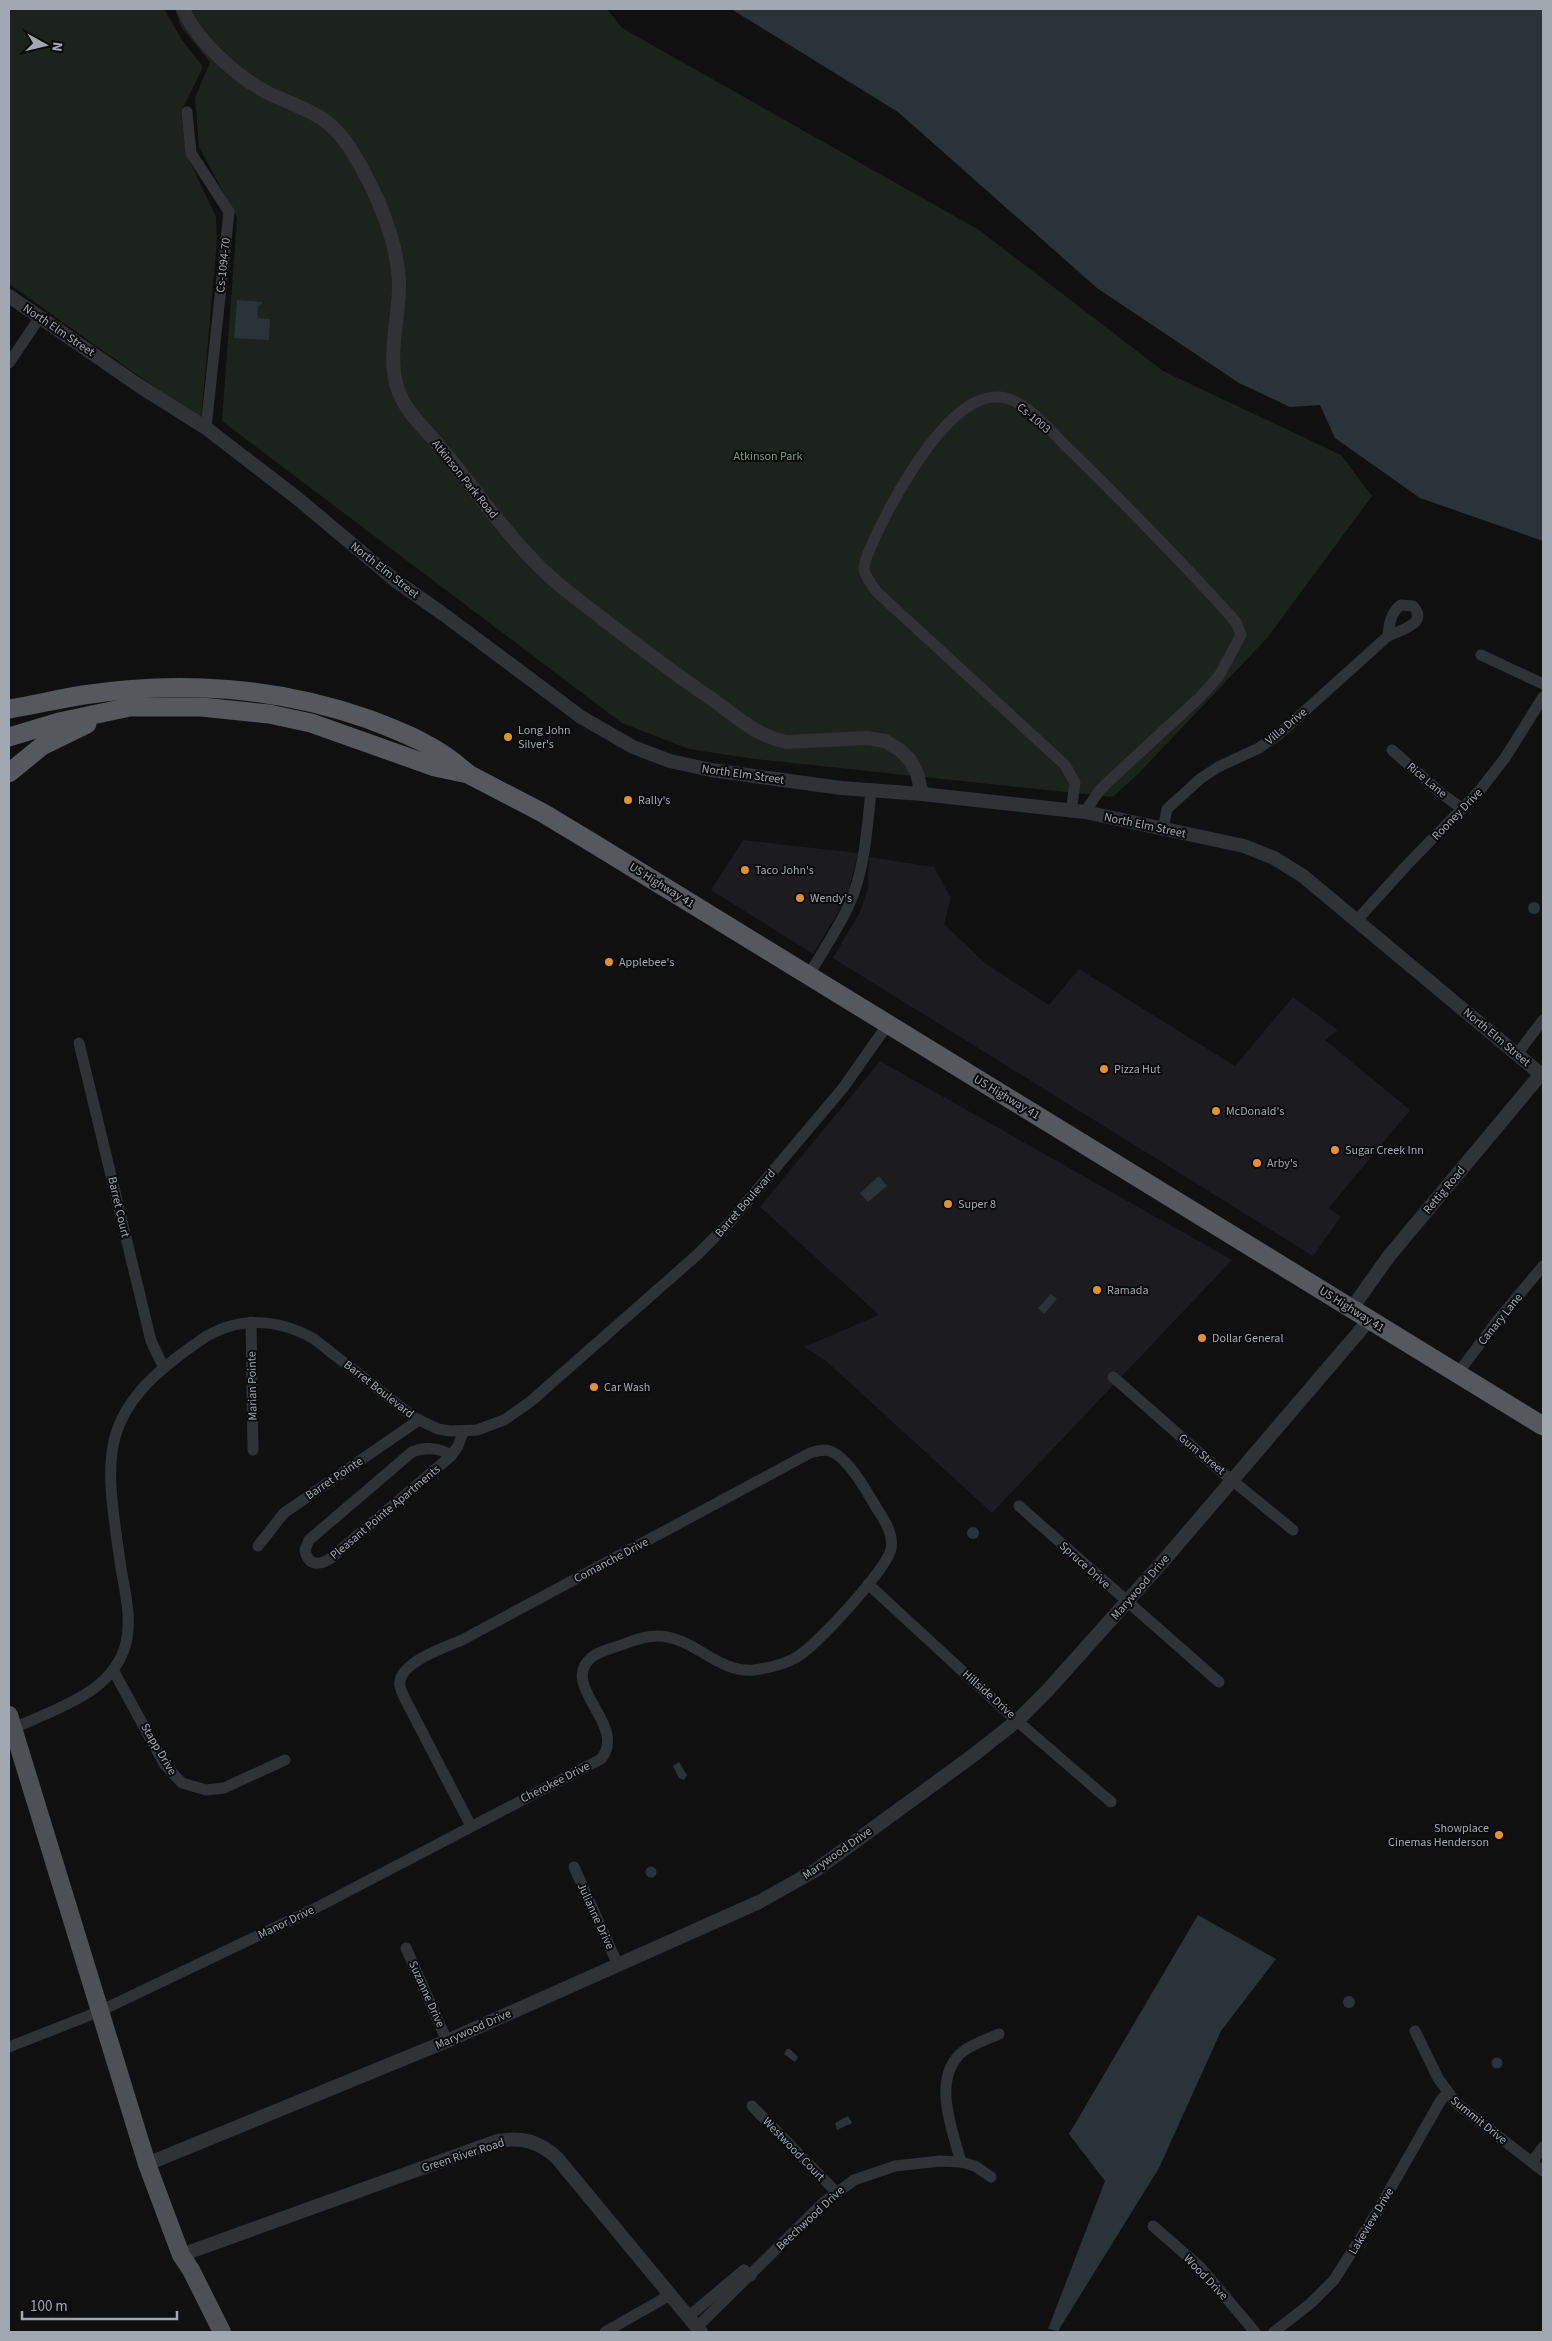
<svg xmlns="http://www.w3.org/2000/svg" width="1552" height="2341" viewBox="0 0 1552 2341" font-family="'Source Sans 3',sans-serif">
  <style>
    .built { fill: #1c1c1e }
    .green { fill: #1c231c }
    .water { fill: #2a3438 }
    .lines { fill: none; stroke-linecap: round; stroke-linejoin: round }
    .minor { stroke: #313236; stroke-width: 11 }
    .tertiary { stroke: #313236; stroke-width: 14 }
    .primary { stroke: #4d5054; stroke-width: 18 }
    .trunk { stroke: #55585d; stroke-width: 19 }
    .poi-dot { fill: #e79031; stroke: #0b0b0c; stroke-width: 2 }
    .labels { text-anchor: middle; stroke-width: 4; stroke-linejoin: round; paint-order: stroke }
    .street-label { font-size: 12px; fill: #a1a8b1; stroke: #0b0b0c }
    .park-label { font-size: 12px; fill: #7c9b79; stroke: #0b0b0c }
    .poi-label { font-size: 12px; fill: #a1a8b1; stroke: #0b0b0c; text-anchor: start }
  </style>
  <rect width="100%" height="100%" fill="#101011"/>
  <!-- built -->
  <g class="built">
    <path d="M743 840 858 853 847 897 813 954 711 890Z"/>
    <path d="M869 857 934 867 951 898 944 924 985 963 1049 1005 1079 969 1235 1066 1293 997 1338 1030 1325 1040 1410 1110 1328 1209 1341 1216 1313 1256 833 958 861 910 868 887Z"/>
    <path d="M880 1061 1232 1260 992 1513 825 1360 804 1347 879 1315 760 1207Z"/>
  </g>
  <!-- green -->
  <g class="green">
    <path d="M9 9H164L182 40 203 67 181 112 186 153 216 217 217 240 201 420 9 284Z"/>
    <path d="M175 9H607L622 28 979 230 1163 371 1341 455 1372 496 1267 638 1140 772 1113 797 755 759 689 749 622 723 222 421 237 218 199 147 195 98 210 62 181 27Z"/>
  </g>
  <!-- water -->
  <g class="water">
    <path d="M731 9H1543V541L1420 498 1335 438 1320 405 1290 407 1239 383 1097 288 898 112Z"/>
    <path d="M237 300 262 302V304L258 305 257 318 270 319 269 340 234 338Z"/>
    <circle cx="1534" cy="908" r="6"/>
    <path d="M879 1176 887 1186 868 1202 860 1193Z"/>
    <path d="M1051 1294 1057 1299 1044 1314 1038 1308Z"/>
    <circle cx="973" cy="1533" r="6"/>
    <path d="M679 1762 687 1775 684 1780 679 1778 673 1766Z"/>
    <circle cx="651" cy="1872" r="5.5"/>
    <path d="M1198 1915 1276 1959 1221 2031 1159 2168 1058 2331 1048 2329 1105 2181 1069 2134Z"/>
    <circle cx="1349" cy="2002" r="6"/>
    <path d="M787 2049H790L798 2057 795 2062 784 2054Z"/>
    <circle cx="1497" cy="2063" r="5.5"/>
    <path d="M848 2116 852 2123 837 2130 835 2123Z"/>
  </g>
  <g class="lines">
    <!-- minor -->
    <g class="minor">
      <path d="M187 112 191 153 229 212 206 428"/>
      <path d="M9 363 40 317"/>
      <path d="M1401 605 1413 606C1429 624 1400 630 1388 636 1389 624 1391 612 1401 605Z"/>
      <path d="M1481 655 1543 684"/>
      <path d="M1392 750 1442 794 1463 809"/>
      <path d="M1071 812 1075 783 1065 765 877 592C872 585 865 577 864 569 864 558 873 543 877 533 896 494 930 433 967 407 978 400 992 395 1006 398 1031 405 1052 433 1070 450 1127 506 1183 563 1236 622L1241 635 1219 676 1200 697 1108 782 1099 791 1085 812"/>
      <path d="M1163 829 1167 809 1200 779 1218 767 1259 748 1278 735 1388 636"/>
      <path d="M1357 920 1405 867 1480 790 1505 758 1543 697"/>
      <path d="M809 975C822 952 838 929 849 905 865 870 867 828 871 791"/>
      <path d="M79 1043 151 1341 164 1368"/>
      <path d="M1517 1054 1543 1020"/>
      <path d="M251 1322 253 1450"/>
      <path d="M1458 1373 1497 1321 1543 1266"/>
      <path d="M1113 1377 1211 1463 1293 1530"/>
      <path d="M451 1456 331 1558C319 1566 308 1566 305 1550L309 1540 412 1452C423 1447 441 1447 451 1456L458 1446 463 1432"/>
      <path d="M1019 1506 1219 1682"/>
      <path d="M258 1546 284 1513 419 1420"/>
      <path d="M868 1584 1008 1713 1111 1802"/>
      <path d="M113 1670 165 1765 182 1783 206 1790 224 1788 285 1760"/>
      <path d="M9 1729C21 1726 32 1720 44 1715 78 1700 116 1683 126 1643 132 1620 125 1592 121 1568 104 1452 95 1412 201 1340 236 1316 278 1318 314 1339L415 1418 438 1429 450 1431 477 1430 504 1420 530 1402 697 1255 729 1223 843 1088 888 1024"/>
      <path d="M574 1867 618 1965"/>
      <path d="M406 1948 447 2041"/>
      <path d="M1415 2031 1438 2078 1456 2103 1543 2171"/>
      <path d="M9 2047 98 2012 312 1910 601 1759C629 1725 557 1685 592 1657 601 1650 614 1648 624 1644 634 1640 645 1636 657 1636 694 1636 716 1673 754 1670 769 1668 785 1664 797 1657 817 1645 886 1570 891 1549 894 1533 884 1520 876 1507 867 1492 849 1459 832 1452 825 1448 817 1451 810 1453L462 1640C446 1647 401 1662 400 1682 399 1687 402 1692 404 1697L471 1826"/>
      <path d="M752 2106 836 2192"/>
      <path d="M961 2162C952 2129 930 2075 965 2050 975 2043 988 2039 999 2034"/>
      <path d="M1532 2162 1543 2147"/>
      <path d="M1153 2226 1201 2268 1255 2332"/>
      <path d="M688 2317 744 2270 751 2276"/>
      <path d="M697 2327 823 2203 854 2180 895 2166 940 2161 961 2162 975 2166 991 2177"/>
      <path d="M605 2332 670 2295"/>
      <path d="M1274 2332 1311 2303 1334 2280 1377 2212 1441 2100 1447 2093"/>
    </g>
    <!-- tertiary -->
    <g class="tertiary">
      <path d="M183 9C197 41 237 77 268 93 304 110 327 113 350 148 375 188 400 243 399 290 398 322 387 359 398 390 406 413 426 429 440 447 475 488 505 534 544 571 562 589 583 603 603 619 638 646 672 672 709 697 735 715 755 736 787 742L867 738 885 741 900 750 910 760 917 773 922 794"/>
      <path d="M9 296 138 385 206 428 297 498 396 581 443 614 581 717 633 747 670 761 711 770 841 788 922 794 1085 812 1244 846 1274 858 1303 876 1543 1076"/>
      <path d="M1352 1308 1389 1256 1541 1074"/>
      <path d="M147 2164 447 2041 759 1902 816 1870 971 1757 1018 1720 1048 1690 1165 1559 1370 1319"/>
      <path d="M181 2255 497 2141C522 2137 539 2141 557 2158L701 2332"/>
    </g>
    <!-- primary -->
    <path class="primary" d="M9 1715 147 2164 181 2255 191 2270 222 2332"/>
    <!-- trunk -->
    <g class="trunk">
      <path d="M9 709C34 705 58 699 83 695 179 680 277 687 368 719 405 733 438 746 467 773"/>
      <path d="M9 737 59 722 130 707H201L269 714 311 723 435 767 468 774 543 813 596 845 1543 1426"/>
      <path d="M9 773 42 746 87 724"/>
    </g>
  </g>
  <!-- markers -->
  <g class="poi-dot">
    <circle cx="508" cy="737" r="5"/>
    <circle cx="628" cy="800" r="5"/>
    <circle cx="745" cy="870" r="5"/>
    <circle cx="800" cy="898" r="5"/>
    <circle cx="609" cy="962" r="5"/>
    <circle cx="1104" cy="1069" r="5"/>
    <circle cx="1216" cy="1111" r="5"/>
    <circle cx="1335" cy="1150" r="5"/>
    <circle cx="1257" cy="1163" r="5"/>
    <circle cx="948" cy="1204" r="5"/>
    <circle cx="1097" cy="1290" r="5"/>
    <circle cx="1202" cy="1338" r="5"/>
    <circle cx="594" cy="1387" r="5"/>
    <circle cx="1499" cy="1835" r="5"/>
  </g>
  <g class="labels">
    <!-- street labels -->
    <g class="street-label">
      <text transform="translate(223 265) rotate(-84)" y="4">Cs-1094-70</text>
      <text transform="translate(59 330) rotate(34)" y="4">North Elm Street</text>
      <text transform="translate(1034 418) rotate(40)" y="4">Cs-1003</text>
      <text transform="translate(465 479) rotate(51)" y="4">Atkinson Park Road</text>
      <text transform="translate(385 570) rotate(38)" y="4">North Elm Street</text>
      <text transform="translate(1286 726) rotate(-40)" y="4">Villa Drive</text>
      <text transform="translate(743 774) rotate(8)" y="4">North Elm Street</text>
      <text transform="translate(1427 780) rotate(40)" y="4">Rice Lane</text>
      <text transform="translate(1457 814) rotate(-46)" y="4">Rooney Drive</text>
      <text transform="translate(1145 825) rotate(12)" y="4">North Elm Street</text>
      <text transform="translate(662 885) rotate(32)" y="4">US Highway 41</text>
      <text transform="translate(1497 1037) rotate(40)" y="4">North Elm Street</text>
      <text transform="translate(1007 1097) rotate(31)" y="4">US Highway 41</text>
      <text transform="translate(1444 1190) rotate(-50)" y="4">Rettig Road</text>
      <text transform="translate(745 1203) rotate(-49)" y="4">Barret Boulevard</text>
      <text transform="translate(119 1207) rotate(77)" y="4">Barret Court</text>
      <text transform="translate(1352 1309) rotate(32)" y="4">US Highway 41</text>
      <text transform="translate(1500 1319) rotate(-51)" y="4">Canary Lane</text>
      <text transform="translate(252 1386) rotate(-91)" y="4">Marian Pointe</text>
      <text transform="translate(379 1389) rotate(38)" y="4">Barret Boulevard</text>
      <text transform="translate(1202 1454) rotate(40)" y="4">Gum Street</text>
      <text transform="translate(334 1478) rotate(-34)" y="4">Barret Pointe</text>
      <text transform="translate(385 1512) rotate(-40)" y="4">Pleasant Pointe Apartments</text>
      <text transform="translate(611 1560) rotate(-28)" y="4">Comanche Drive</text>
      <text transform="translate(1085 1565) rotate(42)" y="4">Spruce Drive</text>
      <text transform="translate(1140 1587) rotate(-49)" y="4">Marywood Drive</text>
      <text transform="translate(989 1694) rotate(42)" y="4">Hillside Drive</text>
      <text transform="translate(159 1749) rotate(59)" y="4">Stapp Drive</text>
      <text transform="translate(555 1782) rotate(-27)" y="4">Cherokee Drive</text>
      <text transform="translate(837 1853) rotate(-35)" y="4">Marywood Drive</text>
      <text transform="translate(596 1916) rotate(65)" y="4">Julianne Drive</text>
      <text transform="translate(286 1922) rotate(-26)" y="4">Manor Drive</text>
      <text transform="translate(427 1994) rotate(66)" y="4">Suzanne Drive</text>
      <text transform="translate(473 2029) rotate(-24)" y="4">Marywood Drive</text>
      <text transform="translate(1479 2120) rotate(39)" y="4">Summit Drive</text>
      <text transform="translate(794 2149) rotate(46)" y="4">Westwood Court</text>
      <text transform="translate(463 2155) rotate(-18)" y="4">Green River Road</text>
      <text transform="translate(810 2218) rotate(-43)" y="4">Beechwood Drive</text>
      <text transform="translate(1371 2221) rotate(-59)" y="4">Lakeview Drive</text>
      <text transform="translate(1206 2277) rotate(46)" y="4">Wood Drive</text>
    </g>
    <!-- park labels -->
    <g class="park-label">
      <text x="768" y="460">Atkinson Park</text>
    </g>
    <!-- poi labels -->
    <g class="poi-label">
      <text x="518" y="734">Long John<tspan x="518" dy="14">Silver's</tspan></text>
      <text x="638" y="804">Rally's</text>
      <text x="755" y="874">Taco John's</text>
      <text x="810" y="902">Wendy's</text>
      <text x="619" y="966">Applebee's</text>
      <text x="1114" y="1073">Pizza Hut</text>
      <text x="1226" y="1115">McDonald's</text>
      <text x="1345" y="1154">Sugar Creek Inn</text>
      <text x="1267" y="1167">Arby's</text>
      <text x="958" y="1208">Super 8</text>
      <text x="1107" y="1294">Ramada</text>
      <text x="1212" y="1342">Dollar General</text>
      <text x="604" y="1391">Car Wash</text>
      <text x="1489" y="1832" text-anchor="end">Showplace<tspan x="1489" dy="14">Cinemas Henderson</tspan></text>
    </g>
  </g>
  <!-- border -->
  <rect width="1552" height="2341" fill="none" stroke="#a1a8b1" stroke-width="20"/>
  <!-- north arrow -->
  <g transform="translate(45 45) rotate(98)" stroke="#0b0b0c" stroke-width="4" paint-order="stroke">
  <path d="M0-4L9 19L0 12L-9 19Z" fill="#a1a8b1"/>
  <text y="-8" font-size="14" font-weight="bold" text-anchor="middle" fill="#a1a8b1">N</text>
  </g>
  <!-- scale -->
  <path d="M22 2311v8h155v-8" fill="none" stroke="#a1a8b1" stroke-width="2.5"/>
  <text x="30" y="2311" font-size="15" fill="#a1a8b1" stroke="#0b0b0c" stroke-width="4" paint-order="stroke">100 m</text>
</svg>
